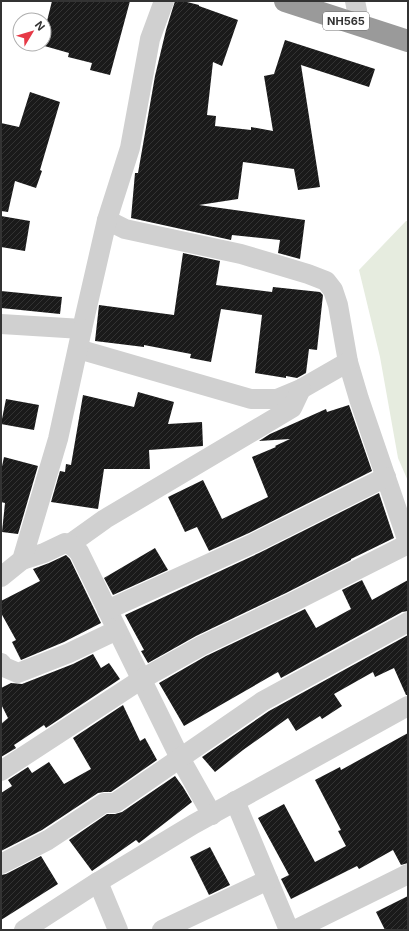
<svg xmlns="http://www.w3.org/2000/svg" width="409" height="931" viewBox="0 0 409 931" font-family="Inter,sans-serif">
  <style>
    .green { fill: #e6ecdf }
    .building { fill: url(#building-hatch) }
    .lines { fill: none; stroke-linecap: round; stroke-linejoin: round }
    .minor { stroke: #d0d0d0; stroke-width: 20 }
    .highway { stroke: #9a9a9a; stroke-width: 22 }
    .labels { text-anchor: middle; stroke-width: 4; stroke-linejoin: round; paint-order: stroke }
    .shield { fill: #fff; stroke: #707070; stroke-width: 1 }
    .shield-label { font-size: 11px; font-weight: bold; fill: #333 }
  </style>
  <defs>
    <pattern id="building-hatch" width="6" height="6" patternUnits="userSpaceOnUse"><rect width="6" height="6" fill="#1a1a1a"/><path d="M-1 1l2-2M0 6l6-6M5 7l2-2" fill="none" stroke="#333"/></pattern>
  </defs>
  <rect width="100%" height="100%" fill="#fff"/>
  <!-- green -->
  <path class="green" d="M406 221H408V481L398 458 380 357 359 270Z"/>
  <!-- building -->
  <g class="building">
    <path d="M52 1H130L110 75 90 70 92 63 68 57 69 53 41 45V44H44V33Z"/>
    <path d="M175 1H183L199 5V6L238 20 222 66 213 62 207 115 216 116 215 126 251 130V127L273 131 264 76 274 74 285 40 375 69 369 87 301 65 320 187 298 190 294 169 243 162 238 199 199 205 305 220 300 259 278 253 280 240 232 235 231 240 131 218 135 173H138L155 76 166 30Z"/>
    <path d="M30 92 60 102 40 170 42 171 36 188 15 181 8 212 1 211V123L19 127Z"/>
    <path d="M1 216 30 221 25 251 1 247Z"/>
    <path d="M183 253 220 261 216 285 272 292 273 287 320 292 323 295 317 350 309 349 306 373 297 378 286 376V378L255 373 262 315 221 309 211 362 190 358 191 354 144 345V347L95 341 99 305 174 315Z"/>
    <path d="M1 291 62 297 60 314 1 308Z"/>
    <path d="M138 392 174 402 168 424 202 422 203 446 149 450 150 469H104L98 509 51 502 60 471 65 472 66 464 71 465 83 395 134 407Z"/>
    <path d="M6 399 39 405 34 430 1 424Z"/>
    <path d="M349 405 372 471 249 533 209 551 197 527 185 532 168 497 203 480 222 519 268 497 252 457 276 447 275 446 290 439 259 441 270 434 326 409 327 412Z"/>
    <path d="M4 457 38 466 18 534 2 532 5 503 1 502V471Z"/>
    <path d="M379 493 394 538 351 559V560L286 593 196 636 148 663 141 651 144 650 125 615 259 553Z"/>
    <path d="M155 548 168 570 113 595 104 578Z"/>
    <path d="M66 555 70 559 101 623 64 642 21 660 12 642 16 640 1 613V601L40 581 33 569 49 563Z"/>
    <path d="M362 580 372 600 408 580V611L402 612 281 678 278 672 184 726 159 683 206 656 305 609 316 628 351 609 342 590Z"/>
    <path d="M408 635V695H406L394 668 375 677 373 672 334 694 342 706 322 719 320 716 296 731 288 718 243 750 215 772 202 757 269 711Z"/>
    <path d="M93 654 101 668 109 663 120 679 46 728 44 725 14 745 16 748 1 757V724L8 718 1 704V688L11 683 22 684 73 664Z"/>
    <path d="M123 705 140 741 145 738 157 760 111 792H104L98 793 42 830 1 851V793L12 786 8 780 28 767 32 773 49 762 64 784 91 769 73 738Z"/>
    <path d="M408 733V863L401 865 393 850 359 869 357 866 291 899 281 879 289 875 258 818 284 804 315 862 346 846 338 831 341 830 315 780 340 767 341 770Z"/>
    <path d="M175 776 183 787 192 802 139 843 136 840 92 871 69 840 107 814H115L122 812Z"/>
    <path d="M210 847 230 885 209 895 190 857Z"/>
    <path d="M41 856 58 884 1 920V875L6 874Z"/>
    <path d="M408 896V930H385L376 912Z"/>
  </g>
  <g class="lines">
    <!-- minor -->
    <g class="minor">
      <path d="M164 1 150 39 130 148 107 220 125 229 241 254 308 274 326 281 333 290 338 305 348 362 359 399 408 542"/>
      <path d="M355 1 360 25"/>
      <path d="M1 324 82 329 107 220"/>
      <path d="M78 349 251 399H277L301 389 348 362"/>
      <path d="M70 544 105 519 292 408 301 389"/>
      <path d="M22 560 44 553 65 543 70 544 79 552 180 758 212 815"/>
      <path d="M1 577 22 560 58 439 82 329"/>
      <path d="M107 610 254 543 386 477"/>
      <path d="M1 663 4 667 18 673 69 653 117 630"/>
      <path d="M1 771 142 679 201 646 291 603 408 544"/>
      <path d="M235 801 289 930"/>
      <path d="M1 864 48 840 104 803H115L263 701 408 622"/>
      <path d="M98 882 118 930"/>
      <path d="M24 930 98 882 194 824 408 706"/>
      <path d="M162 930 268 880"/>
      <path d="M295 930 408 874"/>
    </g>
    <!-- highway -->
    <path class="highway" d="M285 1 408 41"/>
  </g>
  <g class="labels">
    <!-- shield labels -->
    <rect class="shield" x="323" y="12" width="46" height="18" rx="3"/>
    <g class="shield-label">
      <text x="346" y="25">NH565</text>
    </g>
  </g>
  <!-- border -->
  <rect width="409" height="931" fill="none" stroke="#333333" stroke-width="4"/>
  <!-- north arrow -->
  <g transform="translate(32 32) rotate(52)"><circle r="19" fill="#ffffff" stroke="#adadad"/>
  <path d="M0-3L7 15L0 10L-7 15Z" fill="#e63946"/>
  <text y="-6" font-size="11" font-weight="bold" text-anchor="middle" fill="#333333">N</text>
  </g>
</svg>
